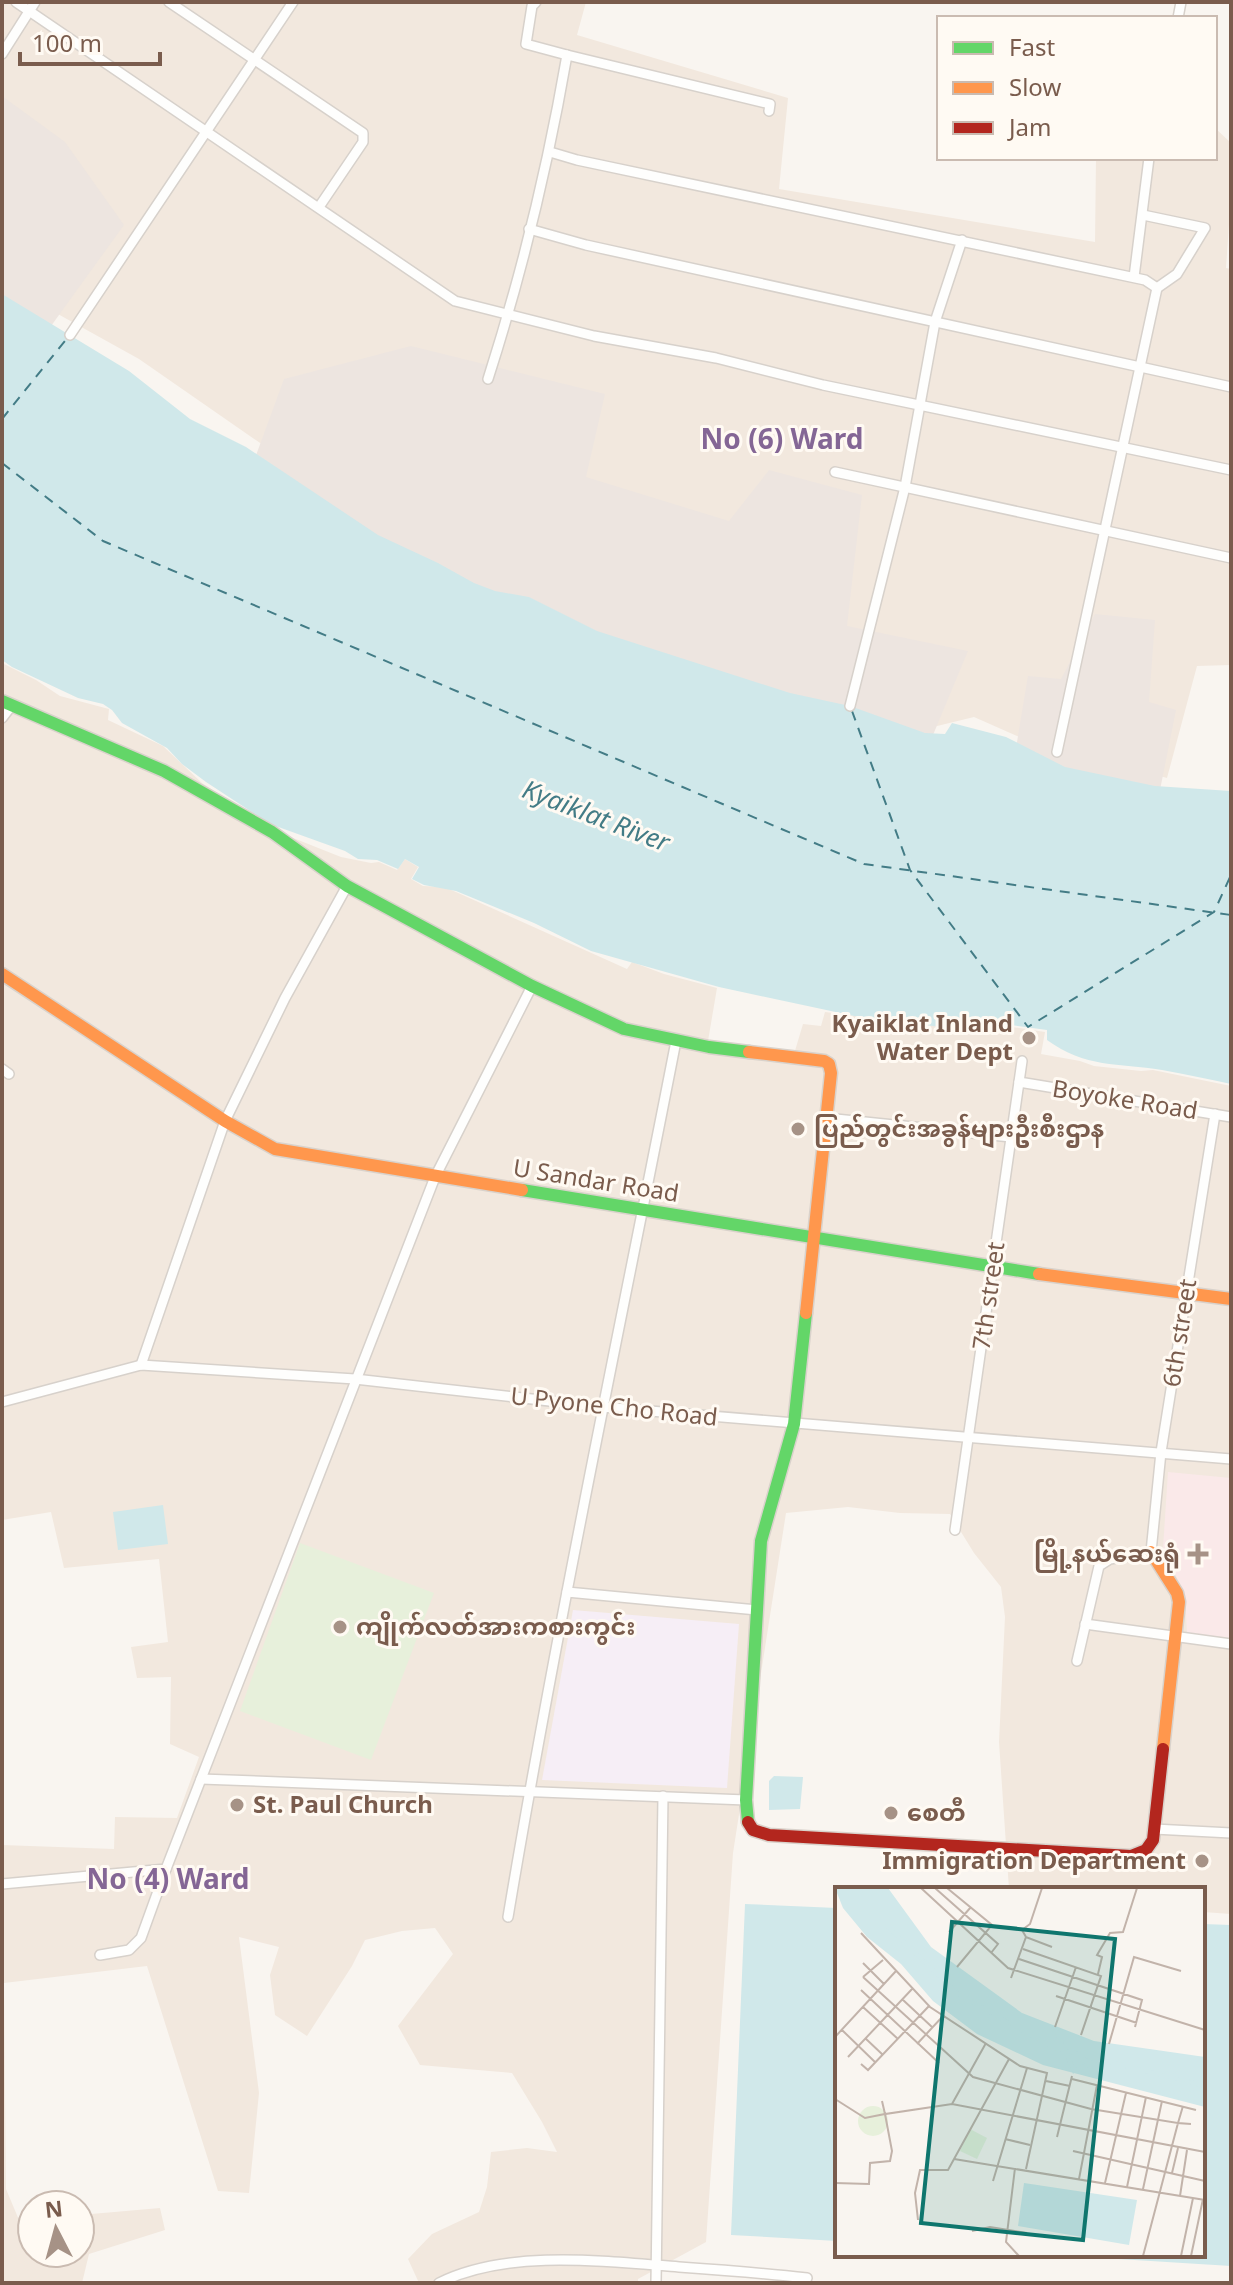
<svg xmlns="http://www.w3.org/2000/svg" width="1233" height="2285" viewBox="0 0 1233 2285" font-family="'Noto Sans','Noto Sans Myanmar',sans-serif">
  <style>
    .residential { fill: #f2e8de }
    .industrial { fill: #ede5e0 }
    .education { fill: #f6eef6 }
    .medical { fill: #fae9e9 }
    .green { fill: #e7f0db }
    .water { fill: #d0e8ea }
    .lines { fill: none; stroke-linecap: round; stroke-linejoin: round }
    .ferry { stroke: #437c86; stroke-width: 2; stroke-dasharray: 10 8; stroke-linecap: butt }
    .street-casing { stroke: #d7d1cb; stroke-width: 12 }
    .fast-casing { stroke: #d9d2cb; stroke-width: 15 }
    .slow-casing { stroke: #d9d2cb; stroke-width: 15 }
    .jam-casing { stroke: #d9d2cb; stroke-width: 15 }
    .street { stroke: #fefefd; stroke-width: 9 }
    .fast { stroke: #63d668; stroke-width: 12 }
    .slow { stroke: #ff974d; stroke-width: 12 }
    .jam { stroke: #b3261e; stroke-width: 12 }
    .poi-dot { fill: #a69286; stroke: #fffaf3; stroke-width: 3 }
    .labels { text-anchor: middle; stroke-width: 6; stroke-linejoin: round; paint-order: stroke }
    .poi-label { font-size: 24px; font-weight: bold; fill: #7a5c4d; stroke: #fffaf3; text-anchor: start }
    .street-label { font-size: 24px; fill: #7a5c4d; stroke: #fffaf3 }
    .water-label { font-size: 26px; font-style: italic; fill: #437c86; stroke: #fffaf3 }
    .quarter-label { font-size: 28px; font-weight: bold; fill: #846695; stroke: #fffaf3 }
    .inset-river { fill: none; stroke: #d0e8ea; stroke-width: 4 }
    .inset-road { fill: none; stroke: #c2b3aa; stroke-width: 2 }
    .view { fill: #0f766e; fill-opacity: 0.15; stroke: #0f766e; stroke-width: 4 }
    .inset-edge { fill: none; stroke: #7a5c4d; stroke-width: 4 }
  </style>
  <rect width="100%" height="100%" fill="#f9f5f0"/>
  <!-- residential -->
  <g class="residential">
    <path d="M2 2H586L577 35 788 98 779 189 1095 242 1096 158H1215V128L1231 143V195L1226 268 1231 269V665L1197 666 1167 778 1017 736 974 717 933 727 361 513 139 359 2 283Z"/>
    <path d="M2 663 36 680 60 696 109 709 108 720 163 746 202 783 273 830 341 857 371 863 379 862 397 870 405 859 418 867 411 879 423 886 444 887 456 892 627 969 632 962 664 974 717 988 708 1041 794 1054 803 1024 821 1026 825 1012 941 1027 979 1035 1012 1027 1045 1032 1041 1054 1080 1061 1094 1066 1141 1071 1153 1070 1231 1086V1914L1203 1912V1889H1009L999 1742 1005 1617 1001 1587 974 1553 950 1514 900 1513 848 1507 786 1513 733 1853 706 2242 638 2279V2283H419L408 2259 432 2234 479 2212 487 2187 491 2152 527 2148 557 2152 542 2122 512 2073 420 2065 398 2026 453 1954 435 1928 402 1931 365 1940 352 1966 307 2036 275 2015 270 1975 279 1947 239 1937 259 2093 249 2193 218 2191 147 1966 4 1983 6 2189 19 2220 32 2219V2253H80V2215L160 2208 165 2230 89 2254 82 2283H2V1845L114 1849 115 1817 177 1818 199 1757 170 1744 171 1677 137 1678 131 1647 168 1642 159 1559 64 1568 51 1512 2 1520Z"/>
  </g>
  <!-- industrial -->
  <g class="industrial">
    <path d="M2 96 65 142 124 225 38 344 2 320Z"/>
    <path d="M411 346 605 394 586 477 729 521 769 470 862 495 847 626 968 651 928 747 394 583 251 469 284 379Z"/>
    <path d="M1095 614 1155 620 1149 702 1176 710 1158 800 1015 754 1028 676 1061 679Z"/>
  </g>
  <!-- education -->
  <path class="education" d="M573 1610 739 1624 727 1788 542 1780Z"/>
  <!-- medical -->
  <path class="medical" d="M1168 1472 1231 1478V1638L1187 1633 1185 1595 1163 1548Z"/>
  <!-- green -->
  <path class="green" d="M300 1543 434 1593 371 1760 240 1711Z"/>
  <!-- water -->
  <g class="water">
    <path d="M2 294 129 371 190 419 246 447 378 535 438 563 474 583 495 591 529 597 597 631 790 693 850 706 925 733 945 734 952 723 1006 737 1065 767 1155 786 1231 791V1084C1208 1079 1185 1074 1162 1070 1118 1063 1085 1068 1047 1040V1030L1011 1025 1008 1033 982 1032 859 1017 719 987 591 951 534 923 456 891 424 885 412 879 419 867 405 859 398 869 377 860 358 859 345 851 270 824 206 782 182 764 167 748 122 723 112 710 103 704 78 698 12 667 2 660Z"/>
    <path d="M163 1505 168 1544 118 1550 113 1512Z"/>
    <path d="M774 1776 803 1777 800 1809 769 1810V1781Z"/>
    <path d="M745 1904 837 1908V2241L731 2235Z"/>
    <path d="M1203 1924 1231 1925V2266L1054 2255H1203Z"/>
  </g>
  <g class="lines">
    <!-- ferry -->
    <g class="ferry">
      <path d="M2 419 69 336"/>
      <path d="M2 463 103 541 864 864 1231 915"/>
      <path d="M852 711 910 870 1028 1027 1214 912 1231 875"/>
    </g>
    <!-- street casing -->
    <g class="street-casing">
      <g id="street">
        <path d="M16 2 455 301 594 336 716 358 823 385 1231 470"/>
        <path d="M169 2 363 133V142L319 207"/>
        <path d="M536 2 532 6 526 44 567 55"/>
        <path d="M1178 18 1181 2"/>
        <path d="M2 54 35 2"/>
        <path d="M550 152 577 160 1145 280 1157 288 1057 752"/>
        <path d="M1143 215 1205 228 1177 274 1157 288"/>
        <path d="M529 229 586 245 1231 387"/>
        <path d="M1134 277 1149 158"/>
        <path d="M70 335 293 2"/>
        <path d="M488 379C522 273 548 165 567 55L770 104 769 111"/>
        <path d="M835 472 1231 558"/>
        <path d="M850 706 905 487 935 322 962 240"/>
        <path d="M2 718 12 705"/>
        <path d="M2 1069 9 1074"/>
        <path d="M1019 1082 1231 1117"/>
        <path d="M826 1118 1011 1137"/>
        <path d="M141 1365 225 1121 285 998 347 886"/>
        <path d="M2 1402 141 1365 355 1379 602 1407 1231 1459"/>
        <path d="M955 1530 1022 1061"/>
        <path d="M567 1592 757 1610"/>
        <path d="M1085 1624 1231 1644"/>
        <path d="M1077 1661 1099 1566 1110 1559 1151 1552 1161 1452 1215 1114"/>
        <path d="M201 1779 746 1800"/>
        <path d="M1154 1829 1231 1833"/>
        <path d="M2 1884 166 1869 435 1177 532 986"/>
        <path d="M508 1917C557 1624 619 1333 676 1041"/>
        <path d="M100 1955 129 1950 141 1938 166 1869"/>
        <path d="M439 2283C507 2249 604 2261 679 2267 722 2270 764 2273 807 2278"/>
        <path d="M656 2283 663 1796"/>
      </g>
    </g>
    <!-- fast casing -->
    <g class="fast-casing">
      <g id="fast">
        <path d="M2 701 164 771 272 832 347 886 532 986 624 1029 709 1047 749 1052"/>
        <path d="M522 1190 1039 1274"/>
        <path d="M748 1822 746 1800 761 1541 794 1424 806 1313"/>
      </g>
    </g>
    <!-- slow casing -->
    <g class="slow-casing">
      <g id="slow">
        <path d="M2 974 225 1121 275 1149 522 1190"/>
        <path d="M749 1052 824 1061 829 1064 831 1073 806 1313"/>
        <path d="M1039 1274 1231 1299"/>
        <path d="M1151 1552 1177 1593 1179 1602 1163 1749"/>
      </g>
    </g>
    <!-- jam casing -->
    <g class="jam-casing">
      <path id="jam" d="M748 1822 753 1830 769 1835 1131 1856 1146 1850 1153 1840 1163 1749"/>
    </g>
    <!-- street -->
    <use href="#street" class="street"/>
    <!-- fast -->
    <use href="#fast" class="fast"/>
    <!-- slow -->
    <use href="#slow" class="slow"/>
    <!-- jam -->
    <use href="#jam" class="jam"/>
  </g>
  <!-- markers -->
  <g class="poi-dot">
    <circle cx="1029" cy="1038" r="8"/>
    <circle cx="798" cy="1129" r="8"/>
    <path d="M1194 1542h8v8h8v8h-8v8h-8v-8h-8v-8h8z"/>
    <circle cx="340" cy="1627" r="8"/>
    <circle cx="237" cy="1805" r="8"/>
    <circle cx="891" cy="1813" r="8"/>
    <circle cx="1202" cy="1861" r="8"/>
  </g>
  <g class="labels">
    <!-- poi labels -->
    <g class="poi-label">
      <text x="1013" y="1032" text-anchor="end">Kyaiklat Inland<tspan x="1013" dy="28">Water Dept</tspan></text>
      <text x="814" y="1137">ပြည်တွင်းအခွန်များဦးစီးဌာန</text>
      <text x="1180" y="1562" text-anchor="end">မြို့နယ်ဆေးရုံ</text>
      <text x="356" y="1635">ကျိုက်လတ်အားကစားကွင်း</text>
      <text x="253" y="1813">St. Paul Church</text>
      <text x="907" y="1821">စေတီ</text>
      <text x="1186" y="1869" text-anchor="end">Immigration Department</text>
    </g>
    <!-- street labels -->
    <g class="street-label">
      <text transform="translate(1125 1100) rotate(9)" y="8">Boyoke Road</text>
      <text transform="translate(596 1181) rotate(9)" y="8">U Sandar Road</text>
      <text transform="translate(989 1296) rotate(-82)" y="8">7th street</text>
      <text transform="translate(1180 1333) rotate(-81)" y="8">6th street</text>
      <text transform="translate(614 1407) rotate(6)" y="8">U Pyone Cho Road</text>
    </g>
    <!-- water labels -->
    <g class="water-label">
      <text transform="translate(596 816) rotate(21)" y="9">Kyaiklat River</text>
    </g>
    <!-- quarter labels -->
    <g class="quarter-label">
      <text x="782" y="449">No (6) Ward</text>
      <text x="168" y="1889">No (4) Ward</text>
    </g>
  </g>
  <!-- overview -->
  <g transform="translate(835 1887)">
    <rect width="370" height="370" fill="#f9f5f0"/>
    <path d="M23 234a15 15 0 1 1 30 0a15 15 0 1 1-30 0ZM135 242 152 251 142 272 125 264Z" fill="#e7f0db"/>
    <path d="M0 1H53L96 60 187 126 259 154 370 170V220L208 178 142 147 98 114 66 77 32 50 8 21ZM189 296 302 313 294 358 183 339Z" fill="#d0e8ea"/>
    <path class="inset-river" d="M33 1 52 39 123 107 219 161 370 199M220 141 239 184 265 172 273 158"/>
    <path class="inset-road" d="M86 1 173 81 370 143M100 1 163 57 156 66M112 1 157 38 122 80M114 45 136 20M26 46 95 120 185 179 212 186 191 282M191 50 187 43 195 37 207 1M188 62 266 89 246 148M184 72 307 113 300 140M28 76 49 97M263 87 267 70 262 68 275 46 288 45 302 1M28 90 48 73M28 90 138 190 256 222 343 236 308 369M176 91 191 50 217 60M26 103 104 176M221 109 302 136M67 112 97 140M28 120 63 152M220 140 241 80M7 143 41 176M0 150 61 84M30 151 48 168M82 157 109 128M274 157 299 70 346 84M13 170 78 101M26 177 33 183 94 119M237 192 361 223M211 194 235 199M0 212 30 231 50 227 57 264 55 274 35 276 34 297 0 296M47 214 50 227 117 217 370 265M117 217 151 156M348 219 343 236 356 237M222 250 237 189M170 252 195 258M238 264 370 294M119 272 370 313M180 281 171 355 184 369M337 286 343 261M244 292 262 198M158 294 192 181M270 296 291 206M292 300 311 210M308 302 327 214M345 309 352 263M83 333 80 306 85 283H113L174 172M137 344 155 340 192 346M346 369 358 311M356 369 368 312"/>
    <path class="view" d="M117 35 280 52 248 353 86 336Z"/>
    <rect width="370" height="370" class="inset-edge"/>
  </g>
  <!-- border -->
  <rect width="1233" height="2285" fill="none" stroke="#7a5c4d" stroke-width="8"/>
  <!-- legend -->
  <rect x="937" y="16" width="280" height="144" fill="#fffaf3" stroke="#cabbb1" stroke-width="2"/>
  <rect x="953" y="42" width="40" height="12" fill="#63d668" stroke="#cabbb1" stroke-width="2"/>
  <text x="1009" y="56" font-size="24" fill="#7a5c4d">Fast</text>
  <rect x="953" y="82" width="40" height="12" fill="#ff974d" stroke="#cabbb1" stroke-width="2"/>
  <text x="1009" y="96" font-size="24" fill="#7a5c4d">Slow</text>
  <rect x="953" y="122" width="40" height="12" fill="#b3261e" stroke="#cabbb1" stroke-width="2"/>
  <text x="1009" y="136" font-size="24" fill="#7a5c4d">Jam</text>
  <!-- north arrow -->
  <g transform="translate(56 2229) rotate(354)"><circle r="38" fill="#fffaf3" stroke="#cabbb1" stroke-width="2"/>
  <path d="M0-6L14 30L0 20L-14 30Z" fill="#a69286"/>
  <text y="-12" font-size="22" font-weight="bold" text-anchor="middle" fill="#7a5c4d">N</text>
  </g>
  <!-- scale -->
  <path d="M20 52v12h140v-12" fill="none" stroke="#7a5c4d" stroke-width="4"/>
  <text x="32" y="52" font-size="24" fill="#7a5c4d" stroke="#fffaf3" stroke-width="6" paint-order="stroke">100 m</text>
</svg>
